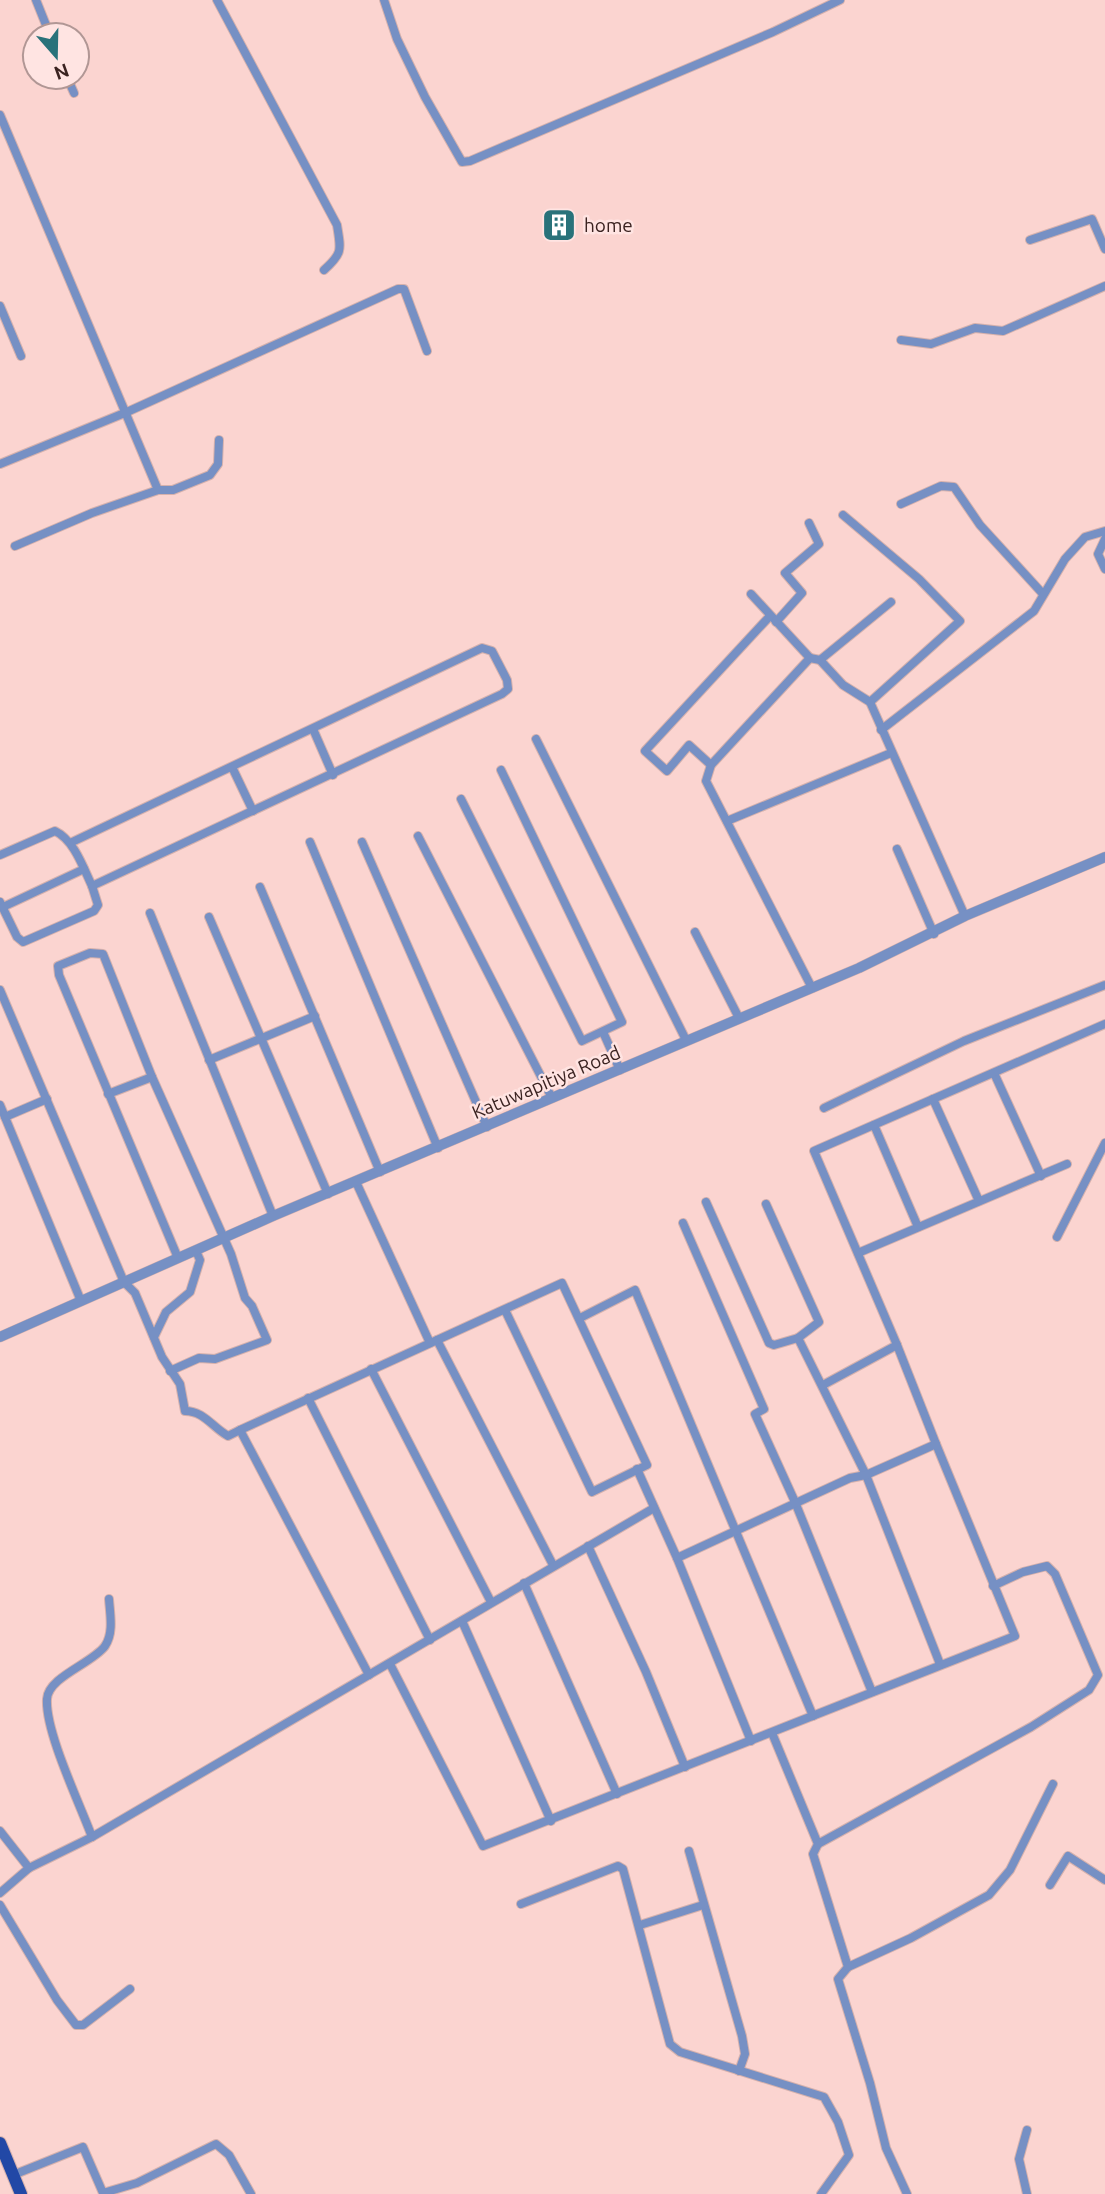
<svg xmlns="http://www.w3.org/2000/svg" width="1105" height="2194" viewBox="0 0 1105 2194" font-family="Ubuntu,sans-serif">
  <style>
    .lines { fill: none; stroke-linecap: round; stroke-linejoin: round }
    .minor-casing { stroke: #d5b1ad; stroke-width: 10 }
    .tertiary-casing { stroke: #d5b1ad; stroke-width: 11 }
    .primary-casing { stroke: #d5b1ad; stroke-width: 14 }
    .minor { stroke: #7690c4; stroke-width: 8 }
    .tertiary { stroke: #7690c4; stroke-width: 10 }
    .primary { stroke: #2248a6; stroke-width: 12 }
    .labels { text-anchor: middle; stroke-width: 5; stroke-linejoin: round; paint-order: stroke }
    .poi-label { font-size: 19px; fill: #3b2321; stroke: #ffe4e2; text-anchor: start }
    .street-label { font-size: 19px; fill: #3b2321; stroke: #ffe4e2 }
  </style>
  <rect width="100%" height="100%" fill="#fbd4d0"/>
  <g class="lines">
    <!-- minor casing -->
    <g class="minor-casing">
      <g id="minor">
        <path d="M36 0 50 35"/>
        <path d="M217 0 337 225C341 250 343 253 324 270"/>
        <path d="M384 0 397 39 425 97 462 162 470 161 773 32 840 0"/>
        <path d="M67 77 74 93"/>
        <path d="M0 115 158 490"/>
        <path d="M1030 240 1092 219 1105 249"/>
        <path d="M0 306 21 356"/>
        <path d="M901 340 931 344 975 328 1003 331 1105 286"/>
        <path d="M0 464 127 412 398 289H404L427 351"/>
        <path d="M901 504 941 486 954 487 980 525 1043 594"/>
        <path d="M843 515 919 579 960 621 870 702"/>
        <path d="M1105 539 1098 554 1105 569"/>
        <path d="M15 546 92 513 158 490H173L210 475 218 464 219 440"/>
        <path d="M751 594 810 658"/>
        <path d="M776 622 802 593 785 573 819 544 809 523"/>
        <path d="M820 660 891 602"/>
        <path d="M313 729 333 775"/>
        <path d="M881 730 1034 611 1065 559 1085 537 1105 531"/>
        <path d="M536 739 686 1040"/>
        <path d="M711 765 689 745 667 771 645 751 770 616"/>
        <path d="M232 767 253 811"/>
        <path d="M461 799 582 1041 622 1022 501 770"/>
        <path d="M727 821 891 753"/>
        <path d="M418 836 552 1098"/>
        <path d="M310 842 438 1148"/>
        <path d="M362 842 487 1127"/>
        <path d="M897 849 934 934"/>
        <path d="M0 855 55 831C74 840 83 867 92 886L502 694 508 689 507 680 492 651 482 648 70 843"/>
        <path d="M260 887 380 1172"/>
        <path d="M0 902 17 937 23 942 94 911 98 905 92 886"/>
        <path d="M3 907 84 869"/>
        <path d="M150 913 273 1216"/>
        <path d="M209 917 328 1194"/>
        <path d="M695 932 739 1018"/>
        <path d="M812 988 706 781 711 765 810 658 820 660 843 685 870 702 965 916"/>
        <path d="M0 990 124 1282 135 1293 162 1357 180 1384 185 1411C204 1411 212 1427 228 1436L240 1430"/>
        <path d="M603 1032 620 1070"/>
        <path d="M209 1060 315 1016"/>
        <path d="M994 1073 1041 1176"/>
        <path d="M108 1094 152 1077"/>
        <path d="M933 1099 979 1201"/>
        <path d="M0 1105 81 1301"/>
        <path d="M824 1108 964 1041 1105 985"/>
        <path d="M5 1117 47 1099"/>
        <path d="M874 1125 918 1227"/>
        <path d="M356 1182 430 1343"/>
        <path d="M706 1202 769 1343 774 1345 798 1338"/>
        <path d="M766 1204 819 1322 798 1338 866 1475 940 1664"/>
        <path d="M683 1223 764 1409 755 1414 795 1502 872 1692"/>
        <path d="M1057 1237 1105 1143"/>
        <path d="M858 1253 1067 1164"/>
        <path d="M580 1318 635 1290 813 1716"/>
        <path d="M154 1337 166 1312 190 1292 200 1260 196 1251"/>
        <path d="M437 1340 553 1565"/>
        <path d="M897 1345 814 1151 1105 1024"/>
        <path d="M371 1369 491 1602"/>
        <path d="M170 1371 199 1358 215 1359 267 1340 252 1306 245 1298 231 1254 152 1077 103 954 90 953 58 966 59 975 178 1258"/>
        <path d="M823 1385 897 1345 936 1444"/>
        <path d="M308 1398 430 1640"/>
        <path d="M588 1546 646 1672 685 1767"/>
        <path d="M677 1558 751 1741"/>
        <path d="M524 1583 617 1794"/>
        <path d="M462 1621 551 1821"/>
        <path d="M390 1664 483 1846 1015 1636 936 1444 866 1475 850 1478 677 1558 637 1469"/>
        <path d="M369 1675 240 1430 562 1283 647 1465 592 1492 505 1310"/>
        <path d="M772 1733 818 1844 813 1854 848 1967 838 1979 870 2083 886 2148 907 2194"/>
        <path d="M0 1831 29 1868"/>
        <path d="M92 1837C80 1804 45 1732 47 1699 48 1677 93 1663 105 1646 114 1633 110 1614 109 1599"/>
        <path d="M818 1844 1031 1727 1089 1690 1098 1675 1055 1574 1047 1566 1023 1572 993 1586"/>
        <path d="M689 1851 742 2036 745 2054 739 2071"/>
        <path d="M1050 1885 1068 1856 1105 1880"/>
        <path d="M0 1893 29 1868 92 1837 654 1508"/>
        <path d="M521 1904 618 1866 623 1869 670 2044 680 2052 824 2097 838 2122 849 2155 821 2194"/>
        <path d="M0 1905 57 2000 76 2025H83L130 1989"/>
        <path d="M640 1925 703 1905"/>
        <path d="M848 1967 911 1938 989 1895 1010 1870 1053 1784"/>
        <path d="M1027 2130 1019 2159 1027 2194"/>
        <path d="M13 2175 83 2147 103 2193 137 2183 216 2144 229 2155 251 2194"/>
      </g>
    </g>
    <!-- tertiary casing -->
    <g class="tertiary-casing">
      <path id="tertiary" d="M0 1337 273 1216 859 968 965 916 1105 857"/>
    </g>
    <!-- primary casing -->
    <g class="primary-casing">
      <path id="primary" d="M0 2143 21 2194"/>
    </g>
    <!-- minor -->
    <use href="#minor" class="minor"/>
    <!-- tertiary -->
    <use href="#tertiary" class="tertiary"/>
    <!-- primary -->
    <use href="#primary" class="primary"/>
  </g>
  <!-- icons -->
  <defs>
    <g id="building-square" transform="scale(1.75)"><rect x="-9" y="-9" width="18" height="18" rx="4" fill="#29727a" stroke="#ffe4e2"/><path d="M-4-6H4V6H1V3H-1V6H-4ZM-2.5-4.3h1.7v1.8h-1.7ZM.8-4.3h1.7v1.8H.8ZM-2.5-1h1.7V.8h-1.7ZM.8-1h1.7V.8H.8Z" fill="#fff"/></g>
  </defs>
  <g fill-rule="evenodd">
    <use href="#building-square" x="559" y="225"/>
  </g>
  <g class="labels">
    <!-- poi labels -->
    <g class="poi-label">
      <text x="584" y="232">home</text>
    </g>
    <!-- street labels -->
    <g class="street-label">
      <text transform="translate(546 1082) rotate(-23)" y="7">Katuwapitiya Road</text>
    </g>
  </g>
  <!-- north arrow -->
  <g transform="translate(56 56) rotate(160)"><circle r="33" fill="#ffe4e2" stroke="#b19795" stroke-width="2"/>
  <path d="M0-5L12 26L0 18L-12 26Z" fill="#29727a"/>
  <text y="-10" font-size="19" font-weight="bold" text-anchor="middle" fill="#3b2321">N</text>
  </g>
</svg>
